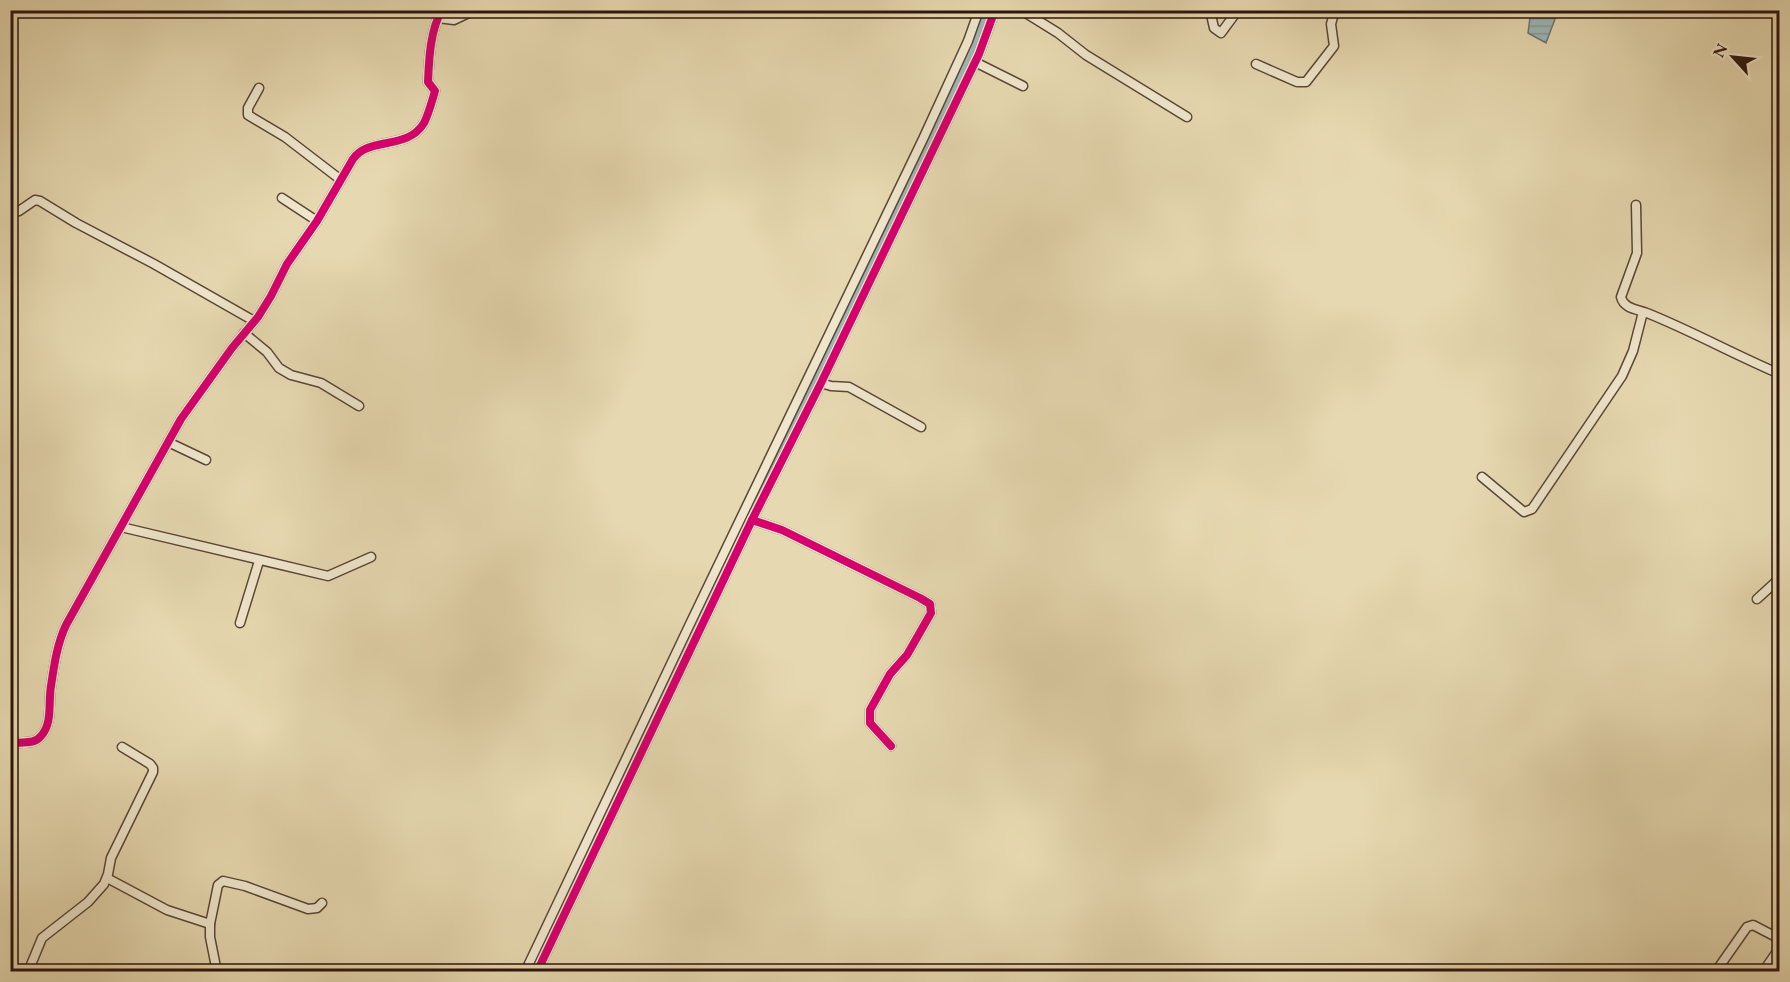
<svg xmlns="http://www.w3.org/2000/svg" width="1790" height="982" viewBox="0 0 1790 982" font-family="'EB Garamond',serif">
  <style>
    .water { fill: url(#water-rules); stroke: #6f7673; stroke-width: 1.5 }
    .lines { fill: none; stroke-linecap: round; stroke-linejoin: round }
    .canal { stroke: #9bb7b7; stroke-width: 8 }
    .street-casing { stroke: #5a4636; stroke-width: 11 }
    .street { stroke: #efe6cc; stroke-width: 8 }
    .cycleway-casing { stroke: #efe6cc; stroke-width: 11 }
    .cycleway { stroke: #d6006c; stroke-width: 8 }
  </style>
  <defs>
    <pattern id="water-rules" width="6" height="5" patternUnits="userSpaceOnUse" patternTransform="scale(1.5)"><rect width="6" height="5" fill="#9bb7b7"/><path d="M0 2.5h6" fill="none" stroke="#869c9c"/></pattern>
  </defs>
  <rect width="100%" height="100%" fill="#e6d8b0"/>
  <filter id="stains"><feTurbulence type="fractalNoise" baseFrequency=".00333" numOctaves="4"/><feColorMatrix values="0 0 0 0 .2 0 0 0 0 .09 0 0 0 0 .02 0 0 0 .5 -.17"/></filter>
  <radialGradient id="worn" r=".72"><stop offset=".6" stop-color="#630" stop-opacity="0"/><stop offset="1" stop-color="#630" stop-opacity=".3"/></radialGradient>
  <!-- water -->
  <path class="water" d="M1531 10 1558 11 1546 43 1528 33Z"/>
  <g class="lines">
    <!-- canal -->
    <g class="canal">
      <path d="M758 500 975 49 988 10"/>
      <path d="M531 972 653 719"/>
    </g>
    <!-- street casing -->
    <g class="street-casing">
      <g id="street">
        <path d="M1021 10 1058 33 1086 55 1187 117"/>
        <path d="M1210 10 1214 28 1221 33 1238 10"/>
        <path d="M438 18 454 20 475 10"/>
        <path d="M975 62 1023 86"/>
        <path d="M1256 64 1297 82H1306L1334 46 1331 24 1335 10"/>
        <path d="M259 88 248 108V115L285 137 341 180"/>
        <path d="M282 198 317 221"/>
        <path d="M1636 205 1637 253 1621 297C1624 309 1637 309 1647 313 1692 331 1735 355 1780 374"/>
        <path d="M10 214 19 211 35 200 40 201 76 223 154 264 254 321"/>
        <path d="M244 333 267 352 279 368 291 375 321 383 359 406"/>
        <path d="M821 383 831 386 849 387 921 427"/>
        <path d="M168 442 206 460"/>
        <path d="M1482 477 1524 512 1532 509 1622 376 1633 351 1643 312"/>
        <path d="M752 520 782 530 920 598 930 604 931 613 907 655 890 674 870 710V723L891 746"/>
        <path d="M121 527 328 576 371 557"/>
        <path d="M1757 599 1780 578"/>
        <path d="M240 623 259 561"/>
        <path d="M10 745C20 740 33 746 41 736 53 723 48 702 51 686 54 666 57 644 66 625L181 419 232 348 258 317 271 296 287 264 317 221 353 159C369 136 407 151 424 123 429 113 432 101 435 91L428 82C429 60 430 30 442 10"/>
        <path d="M107 878 167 910 210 924 218 885 223 881 245 886 308 909 317 908 322 903"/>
        <path d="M210 924V937L217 972"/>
        <path d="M1719 967 1747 927 1753 925 1780 939"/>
        <path d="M28 972 42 938 88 902 104 884 108 874 111 858 153 772V768L150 764 122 747"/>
        <path d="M525 972 689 626 923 139 968 41 979 10"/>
        <path d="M537 972 752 520 821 383 979 54 995 10"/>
        <path d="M1763 972 1780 947"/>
      </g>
    </g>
    <!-- street -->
    <use href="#street" class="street"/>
    <!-- cycleway casing -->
    <g class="cycleway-casing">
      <g id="cycleway">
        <path d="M752 520 782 530 920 598 930 604 931 613 907 655 890 674 870 710V723L891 746"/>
        <path d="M10 745C20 740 33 746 41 736 53 723 48 702 51 686 54 666 57 644 66 625L181 419 232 348 258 317 271 296 287 264 317 221 353 159C369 136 407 151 424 123 429 113 432 101 435 91L428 82C429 60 430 30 442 10"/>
        <path d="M537 972 752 520 821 383 979 54 995 10"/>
      </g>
    </g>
    <!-- cycleway -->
    <use href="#cycleway" class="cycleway"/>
  </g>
  <!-- margin -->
  <rect width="1790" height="982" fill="none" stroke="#e6d8b0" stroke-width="36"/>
  <rect x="12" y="12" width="1766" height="958" fill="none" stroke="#2c150d" stroke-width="3"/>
  <rect x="18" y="18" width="1754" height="946" fill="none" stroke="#2c150d" stroke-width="1.5"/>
  <!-- north arrow -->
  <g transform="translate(1733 57) rotate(297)" stroke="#efe6cc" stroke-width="4.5" paint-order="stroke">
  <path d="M0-4.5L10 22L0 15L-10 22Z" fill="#2c150d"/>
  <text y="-9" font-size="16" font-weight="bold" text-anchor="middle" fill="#2c150d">N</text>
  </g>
  <rect width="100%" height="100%" filter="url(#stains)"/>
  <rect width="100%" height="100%" fill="url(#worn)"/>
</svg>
